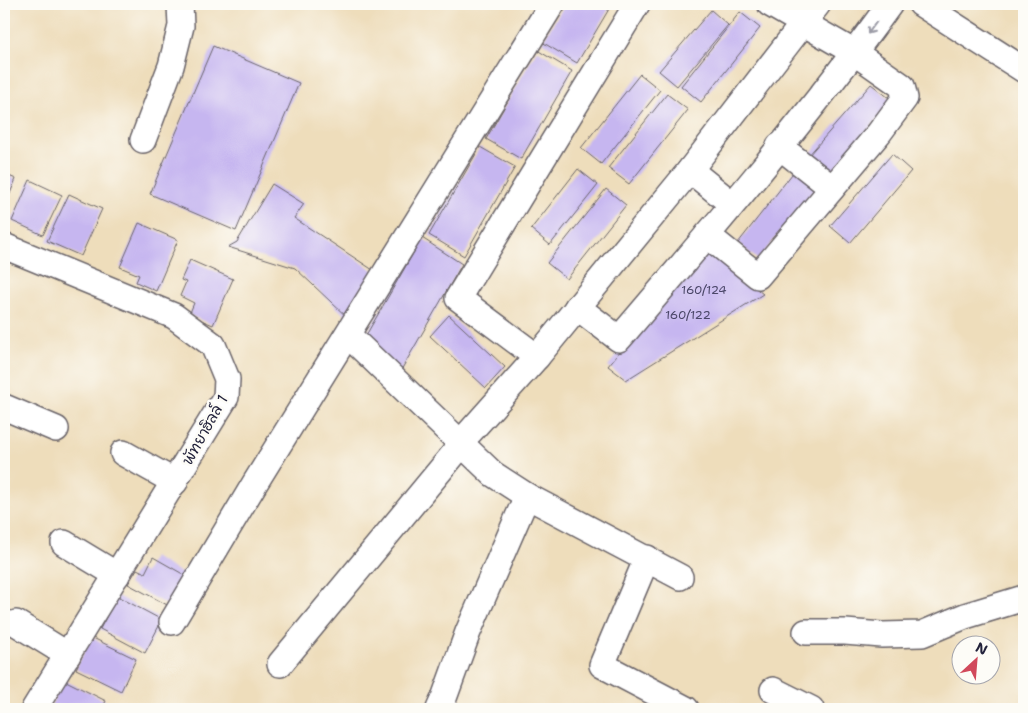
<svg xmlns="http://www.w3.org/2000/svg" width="1028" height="713" viewBox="0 0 1028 713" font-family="'Shantell Sans','Playpen Sans Thai',sans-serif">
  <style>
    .building { fill: #c6b6f0 }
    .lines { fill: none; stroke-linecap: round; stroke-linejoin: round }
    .minor-casing { stroke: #696368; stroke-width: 28 }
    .minor { stroke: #fff; stroke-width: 25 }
    .oneway { stroke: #9c9ca7 }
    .labels { text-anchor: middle; stroke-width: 5; stroke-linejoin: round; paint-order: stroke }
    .number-label { font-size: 12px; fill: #4b4768 }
    .street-label { font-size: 15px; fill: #22223b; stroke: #fdfcf7 }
  </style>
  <rect width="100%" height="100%" fill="#fdfcf7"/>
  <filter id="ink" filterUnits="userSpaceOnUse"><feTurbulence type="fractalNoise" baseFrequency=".02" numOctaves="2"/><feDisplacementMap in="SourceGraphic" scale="10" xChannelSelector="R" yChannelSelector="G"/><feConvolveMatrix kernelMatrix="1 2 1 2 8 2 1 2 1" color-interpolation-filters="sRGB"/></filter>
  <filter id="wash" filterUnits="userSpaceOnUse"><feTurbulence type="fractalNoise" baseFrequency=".0096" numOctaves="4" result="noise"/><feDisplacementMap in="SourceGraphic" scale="20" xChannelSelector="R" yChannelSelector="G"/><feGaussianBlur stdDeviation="1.12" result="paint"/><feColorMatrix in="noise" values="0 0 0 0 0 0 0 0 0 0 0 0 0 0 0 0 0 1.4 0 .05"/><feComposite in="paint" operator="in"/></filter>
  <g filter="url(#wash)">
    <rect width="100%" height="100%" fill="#edb"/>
    <g id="blocks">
      <!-- building -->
      <g class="building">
        <path d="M565 4H612L577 63 542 42Z"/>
        <path d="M711 10 728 25 677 86 659 71Z"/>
        <path d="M740 12 760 28 701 102 681 86Z"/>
        <path d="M213 46 299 83 236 231 150 194Z"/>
        <path d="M537 50 572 71 521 159 486 139Z"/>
        <path d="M640 74 660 90 601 164 581 148Z"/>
        <path d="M871 84 893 101 830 174 808 156Z"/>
        <path d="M667 94 688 110 629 184 608 168Z"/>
        <path d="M480 147 515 167 464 256 429 235Z"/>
        <path d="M892 154 911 171 850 243 830 226Z"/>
        <path d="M578 169 598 185 550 245 531 229Z"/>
        <path d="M796 169 817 186 758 260 738 243Z"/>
        <path d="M4 174 16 179 4 208Z"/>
        <path d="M30 180 62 195 43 235 12 221Z"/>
        <path d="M272 184 304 204 294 218 376 272 349 319 295 268 228 247 237 242Z"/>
        <path d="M606 189 626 205 567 279 547 263Z"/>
        <path d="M69 194 102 209 81 256 47 241Z"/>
        <path d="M139 223 178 240 156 291 136 282 139 275 120 267Z"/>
        <path d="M422 238 462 264 400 372 365 337Z"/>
        <path d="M704 247 763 294 626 380 608 366Z"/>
        <path d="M190 260 233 279 213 325 189 315 194 303 180 296 186 282 181 280Z"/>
        <path d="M449 315 505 367 486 388 430 336Z"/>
        <path d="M153 557 188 577 171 607 128 584 137 569 145 573Z"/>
        <path d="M117 596 162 620 145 653 100 629Z"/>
        <path d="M91 637 136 659 121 691 76 669Z"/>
        <path d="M64 680 106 701 102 709H49Z"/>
      </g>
    </g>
  </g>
  <g filter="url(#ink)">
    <use href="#blocks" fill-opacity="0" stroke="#696368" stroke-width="1"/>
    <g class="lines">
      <!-- minor casing -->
      <g class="minor-casing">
        <g id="minor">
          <path d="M921 4 1024 70"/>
          <path d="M143 140 171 66 181 26 180 4"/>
          <path d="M779 146 832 188"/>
          <path d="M690 170 732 204"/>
          <path d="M707 235 758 276 879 133 905 98 902 86 855 53 770 4"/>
          <path d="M4 246 174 316 213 345 227 379 226 397 34 709"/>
          <path d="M577 307 619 339C712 230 806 120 890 4"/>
          <path d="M348 335 493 474 527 496 680 577"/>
          <path d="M537 357 458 298 637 4"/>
          <path d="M4 407 56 429"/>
          <path d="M470 432 537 357 690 170 818 4"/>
          <path d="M123 453 175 482"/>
          <path d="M64 543 117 575"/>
          <path d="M647 558 602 665 686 709"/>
          <path d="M172 622 255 483 552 4"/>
          <path d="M16 623 68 655"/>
          <path d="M806 632H845L882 635 922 634 965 616 1024 598"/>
          <path d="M280 664 462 444"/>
          <path d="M773 690 811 709"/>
          <path d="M439 709 444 698 468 632 527 496"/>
        </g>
      </g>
      <!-- minor -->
      <use href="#minor" class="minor"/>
    </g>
    <!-- one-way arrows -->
    <defs><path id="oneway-shaft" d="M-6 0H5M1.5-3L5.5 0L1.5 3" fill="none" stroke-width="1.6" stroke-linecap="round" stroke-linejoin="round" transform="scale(1.25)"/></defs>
    <use class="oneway" href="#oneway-shaft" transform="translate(872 28) rotate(126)"/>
  </g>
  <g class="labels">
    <!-- number labels -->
    <g class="number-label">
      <text x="704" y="294">160/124</text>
      <text x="688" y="319">160/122</text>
    </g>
    <!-- street labels -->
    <g class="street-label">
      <text transform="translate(205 430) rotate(-61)" y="5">พัทยาฮิลล์ 1</text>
    </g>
  </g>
  <!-- margin -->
  <rect width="1028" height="713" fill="none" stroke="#fdfcf7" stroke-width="20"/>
  <!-- north arrow -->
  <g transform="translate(976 660) rotate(26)"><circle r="24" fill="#fdfcf7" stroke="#a5a5ac"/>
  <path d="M0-4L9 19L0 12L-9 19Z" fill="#d1495b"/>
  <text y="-8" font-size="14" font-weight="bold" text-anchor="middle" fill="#22223b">N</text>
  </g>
</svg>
